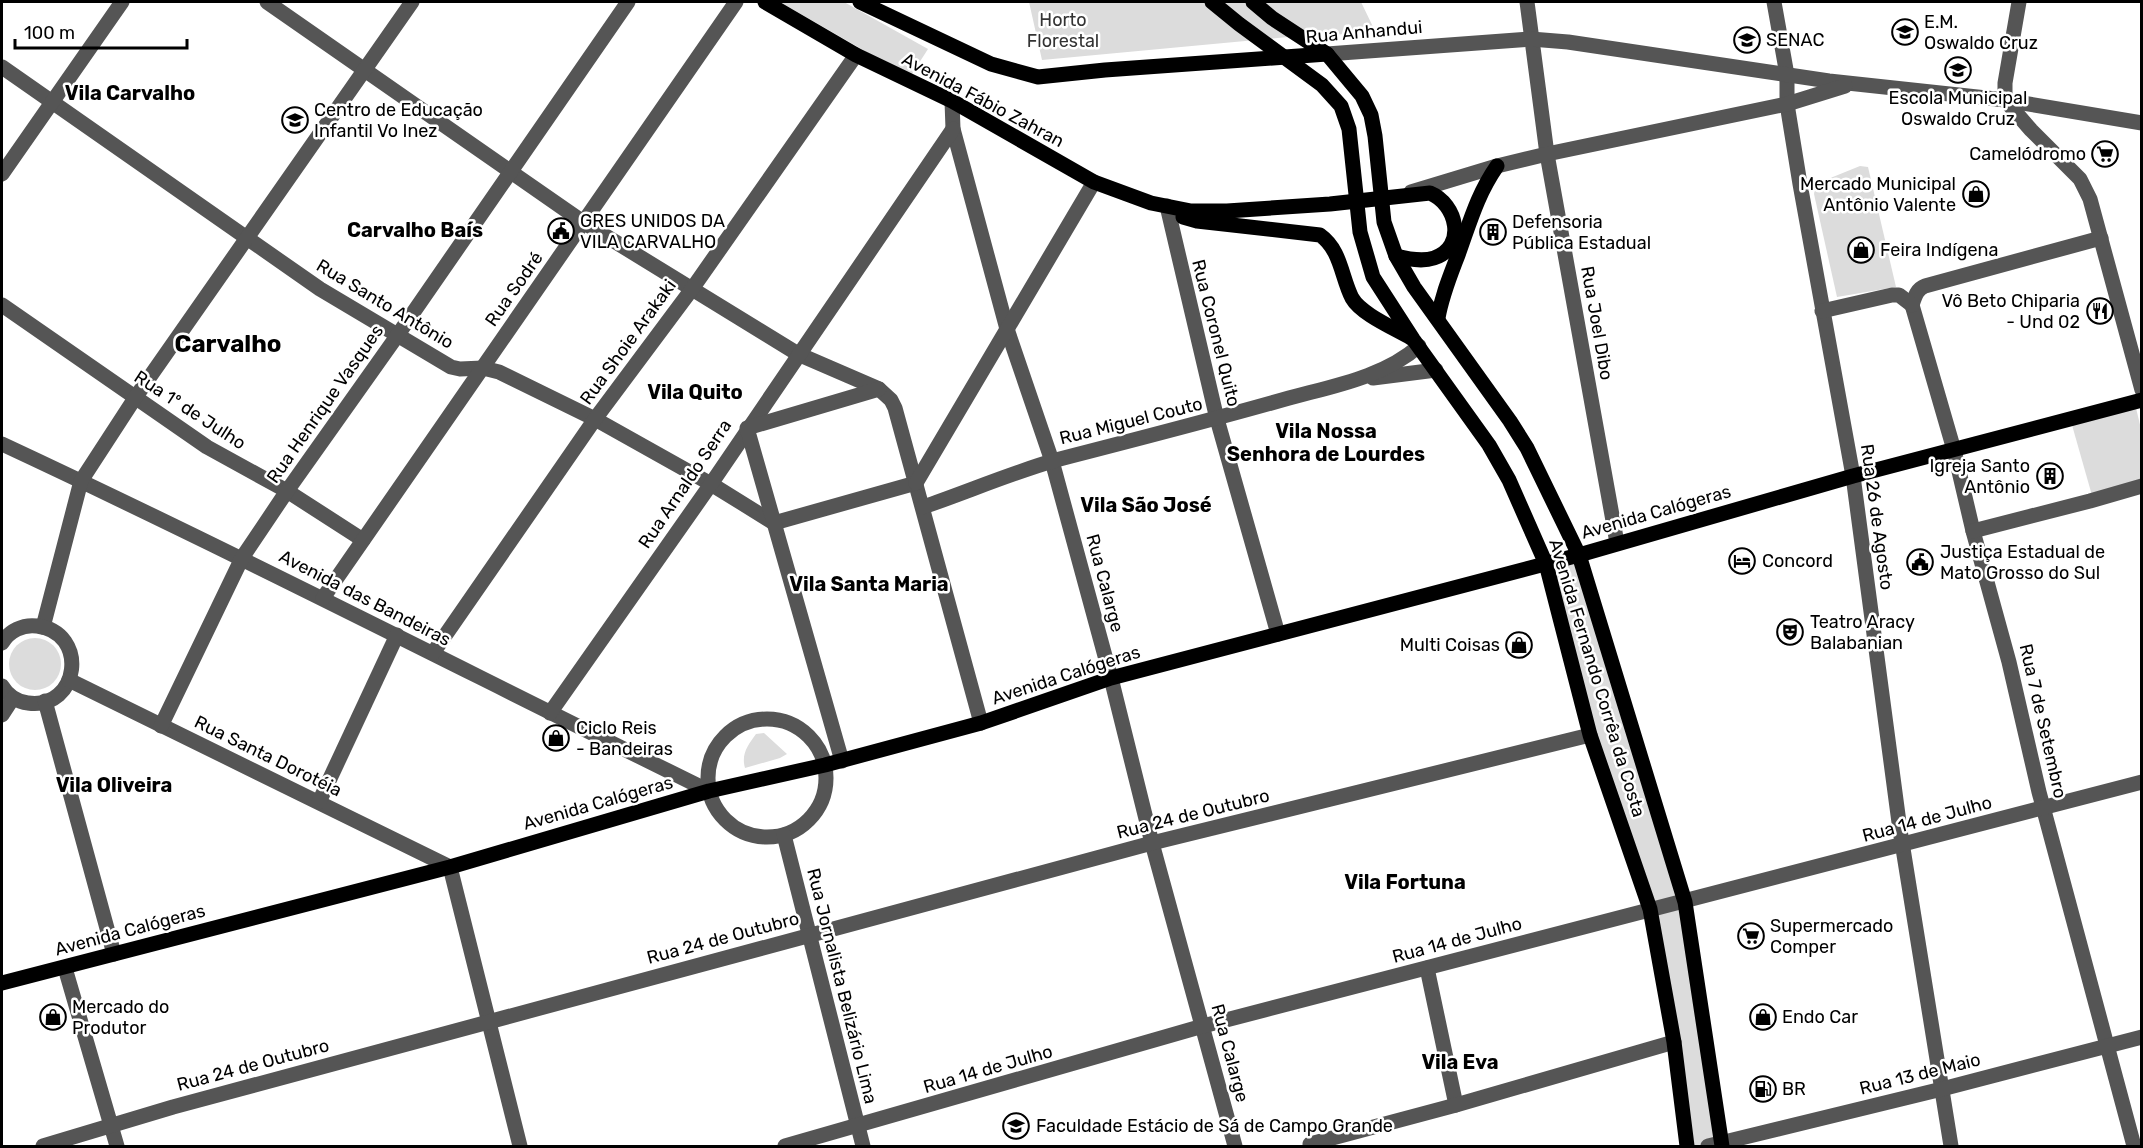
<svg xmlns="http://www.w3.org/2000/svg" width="2143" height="1148" viewBox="0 0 2143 1148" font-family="Rubik,sans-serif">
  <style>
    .green { fill: #dcdcdc }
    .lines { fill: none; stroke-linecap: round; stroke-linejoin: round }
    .minor { stroke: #555; stroke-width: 15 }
    .major { stroke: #000; stroke-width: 15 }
    .labels { text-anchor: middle; stroke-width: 5; stroke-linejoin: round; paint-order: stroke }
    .park-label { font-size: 18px; fill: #333; stroke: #fff }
    .poi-label { font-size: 18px; fill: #000; stroke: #fff; text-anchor: start }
    .street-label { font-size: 18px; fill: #000; stroke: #fff }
    .neighbourhood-label { font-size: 20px; font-weight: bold; fill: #000; stroke: #fff }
    .district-label { font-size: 24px; font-weight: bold; fill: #000; stroke: #fff }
  </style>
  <rect width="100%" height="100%" fill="#fff"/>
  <!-- green -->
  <g class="green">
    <path d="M780 2H844L928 49 910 77Z"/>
    <path d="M1029 2H1361L1376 33 1298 36 1042 60Z"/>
    <path d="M1860 166 1868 167 1896 287 1837 297 1814 194 1815 188 1818 183Z"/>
    <path d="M2136 408 2141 429V485L2093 499 2072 425Z"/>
    <path d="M1579 555 1685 902 1722 1146H1687L1657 941 1546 564Z"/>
    <circle cx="35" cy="664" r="26"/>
    <path d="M764 733 787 754 780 758 745 768C741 754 748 745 756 734Z"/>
  </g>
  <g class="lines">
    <!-- minor -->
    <g class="minor">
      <path d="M267 2 583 222 798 354 879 389 891 400 895 408 981 723"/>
      <path d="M1527 2 1547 154 1617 543"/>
      <path d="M1774 2 1787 75V104L1800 184 1853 476 1900 830 1951 1146"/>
      <path d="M1327 54 1531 39 1568 42 1829 81 2005 100 2142 123"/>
      <path d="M2 67 320 289 451 367 460 369 483 368 499 372 595 419 711 484 774 523 916 483"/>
      <path d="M2005 100 2031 130 2080 179 2090 199 2142 390"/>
      <path d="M2005 100V83L2019 2"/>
      <path d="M952 101 953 129 1007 329 1052 461 1111 678 1152 843 1235 1146"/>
      <path d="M2 174 122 2"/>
      <path d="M1411 192 1497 166 1547 154 1787 104 1845 86"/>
      <path d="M1167 206 1217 419 1278 634"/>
      <path d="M2 305 207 447 287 491 363 540"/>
      <path d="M1912 305 1954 450 1973 531 2009 662 2039 792 2134 1146"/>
      <path d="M1912 305C1915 296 1917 289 1925 286L2101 238"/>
      <path d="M1822 311 1892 295H1899L1912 305"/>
      <path d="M1373 378 1436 370"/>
      <path d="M2 444C240 555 473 675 709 791"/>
      <path d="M916 483 1094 182"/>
      <path d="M923 507C967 492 1011 473 1056 460 1134 440 1212 420 1289 398 1333 386 1384 377 1419 346"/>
      <path d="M1973 531 2090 501 2142 486"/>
      <path d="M323 598 736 2"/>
      <path d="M43 627 81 481 135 398 412 2"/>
      <path d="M2 643C9 631 23 624 37 626 89 632 80 710 28 703 17 702 7 695 2 686"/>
      <path d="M433 653 595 419 692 289 856 55"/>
      <path d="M69 680 450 867 520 1146"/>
      <path d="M45 701 114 954"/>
      <path d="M550 713 711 484 953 129"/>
      <path d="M2 715 13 698"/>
      <circle cx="767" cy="778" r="59"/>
      <path d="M161 726 242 558 287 491 397 336 628 2"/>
      <path d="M842 761 747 428 879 389"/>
      <path d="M319 802 397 635"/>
      <path d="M784 835 863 1146"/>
      <path d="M65 968 117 1146"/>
      <path d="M1427 968 1456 1105"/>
      <path d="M1310 1144 1456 1105 1674 1042"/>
      <path d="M43 1146 173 1107 1152 843 1590 735"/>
      <path d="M785 1146 1203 1026 2142 782"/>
      <path d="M1708 1146 1942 1089 2142 1037"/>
    </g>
    <!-- major -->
    <g class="major">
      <path d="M765 2 856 55 952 101 1094 182 1151 203 1191 211H1227L1330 204 1430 193C1457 204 1467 247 1434 258 1422 262 1408 259 1396 256"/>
      <path d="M860 2 991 64 1038 77 1105 70 1327 54"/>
      <path d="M1212 2 1239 24 1322 85 1341 106 1349 129 1360 232 1373 277 1413 339 1489 445 1509 480 1546 564 1590 735 1650 909 1674 1042 1687 1146"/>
      <path d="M1253 2 1272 18 1327 54 1362 96 1371 115 1375 136 1384 222 1396 256 1414 287 1510 421 1527 448 1579 555 1685 902 1722 1146"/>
      <path d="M1183 217 1197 221 1320 235C1341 250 1341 276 1352 298 1361 314 1394 328 1411 338"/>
      <path d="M1438 318C1442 295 1450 276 1458 255 1470 222 1477 195 1497 166"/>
      <path d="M2 983 450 867 709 791 825 765 981 723 1111 678 1579 555 1853 476 2142 400"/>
    </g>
  </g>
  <!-- icons -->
  <defs>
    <g id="school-ring" transform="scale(1.35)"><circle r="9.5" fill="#fff" stroke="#000" stroke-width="1.5"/><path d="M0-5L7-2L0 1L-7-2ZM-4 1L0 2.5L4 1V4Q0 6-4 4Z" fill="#000"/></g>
    <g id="university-ring" transform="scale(1.35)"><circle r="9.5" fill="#fff" stroke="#000" stroke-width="1.5"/><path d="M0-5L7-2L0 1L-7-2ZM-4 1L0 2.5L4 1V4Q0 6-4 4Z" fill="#000"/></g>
    <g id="supermarket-ring" transform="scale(1.35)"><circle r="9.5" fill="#fff" stroke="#000" stroke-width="1.5"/><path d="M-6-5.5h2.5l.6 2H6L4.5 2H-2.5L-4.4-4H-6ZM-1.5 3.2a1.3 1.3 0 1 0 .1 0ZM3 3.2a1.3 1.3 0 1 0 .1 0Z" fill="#000"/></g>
    <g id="shop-ring" transform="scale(1.35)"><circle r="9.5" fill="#fff" stroke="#000" stroke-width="1.5"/><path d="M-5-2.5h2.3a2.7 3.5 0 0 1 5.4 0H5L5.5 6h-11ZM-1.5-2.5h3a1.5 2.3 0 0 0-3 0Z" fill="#000"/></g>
    <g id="civic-ring" transform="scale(1.35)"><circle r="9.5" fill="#fff" stroke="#000" stroke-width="1.5"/><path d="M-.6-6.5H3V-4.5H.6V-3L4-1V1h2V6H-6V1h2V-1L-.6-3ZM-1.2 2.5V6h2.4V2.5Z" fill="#000"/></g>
    <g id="building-ring" transform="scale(1.35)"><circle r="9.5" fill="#fff" stroke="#000" stroke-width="1.5"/><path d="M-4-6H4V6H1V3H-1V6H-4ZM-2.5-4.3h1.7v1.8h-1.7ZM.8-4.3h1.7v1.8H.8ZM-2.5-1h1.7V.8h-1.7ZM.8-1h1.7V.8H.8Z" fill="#000"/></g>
    <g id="restaurant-ring" transform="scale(1.35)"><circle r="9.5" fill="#fff" stroke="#000" stroke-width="1.5"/><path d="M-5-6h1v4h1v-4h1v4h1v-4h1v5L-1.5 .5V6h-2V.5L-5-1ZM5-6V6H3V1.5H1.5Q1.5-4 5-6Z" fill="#000"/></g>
    <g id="hotel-ring" transform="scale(1.35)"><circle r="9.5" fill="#fff" stroke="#000" stroke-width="1.5"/><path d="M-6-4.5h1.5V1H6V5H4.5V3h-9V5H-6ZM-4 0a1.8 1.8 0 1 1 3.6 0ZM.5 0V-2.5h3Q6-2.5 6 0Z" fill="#000"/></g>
    <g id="theatre-ring" transform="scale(1.35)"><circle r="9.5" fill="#fff" stroke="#000" stroke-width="1.5"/><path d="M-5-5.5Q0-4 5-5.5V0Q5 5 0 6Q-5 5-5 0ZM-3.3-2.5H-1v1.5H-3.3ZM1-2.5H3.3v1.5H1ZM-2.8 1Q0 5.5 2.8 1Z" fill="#000"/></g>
    <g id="fuel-ring" transform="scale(1.35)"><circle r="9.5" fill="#fff" stroke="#000" stroke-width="1.5"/><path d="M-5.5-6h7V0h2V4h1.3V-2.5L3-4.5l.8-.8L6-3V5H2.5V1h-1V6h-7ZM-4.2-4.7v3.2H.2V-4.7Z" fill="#000"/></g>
  </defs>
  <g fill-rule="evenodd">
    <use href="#school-ring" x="1905" y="32"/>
    <use href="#university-ring" x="1747" y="40"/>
    <use href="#school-ring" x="1958" y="70"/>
    <use href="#school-ring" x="295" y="120"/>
    <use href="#supermarket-ring" x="2105" y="154"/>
    <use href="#shop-ring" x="1976" y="194"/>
    <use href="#civic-ring" x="561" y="231"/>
    <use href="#building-ring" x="1493" y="232"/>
    <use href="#shop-ring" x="1861" y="250"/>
    <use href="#restaurant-ring" x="2100" y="311"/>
    <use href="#building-ring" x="2050" y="476"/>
    <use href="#hotel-ring" x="1742" y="561"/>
    <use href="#civic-ring" x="1920" y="562"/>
    <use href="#theatre-ring" x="1790" y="632"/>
    <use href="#shop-ring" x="1519" y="645"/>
    <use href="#shop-ring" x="556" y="738"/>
    <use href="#supermarket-ring" x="1751" y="936"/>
    <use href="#shop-ring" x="53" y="1017"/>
    <use href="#shop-ring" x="1763" y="1017"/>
    <use href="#fuel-ring" x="1763" y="1089"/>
    <use href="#school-ring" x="1016" y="1126"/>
  </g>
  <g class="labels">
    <!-- park labels -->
    <g class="park-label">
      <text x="1063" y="26">Horto<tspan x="1063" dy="21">Florestal</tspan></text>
    </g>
    <!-- poi labels -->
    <g class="poi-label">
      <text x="1924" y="28">E.M.<tspan x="1924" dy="21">Oswaldo Cruz</tspan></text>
      <text x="1766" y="46">SENAC</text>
      <text x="1958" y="104" text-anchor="middle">Escola Municipal<tspan x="1958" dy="21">Oswaldo Cruz</tspan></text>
      <text x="314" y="116">Centro de Educação<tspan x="314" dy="21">Infantil Vo Inez</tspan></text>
      <text x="2086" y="160" text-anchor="end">Camelódromo</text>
      <text x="1956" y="190" text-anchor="end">Mercado Municipal<tspan x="1956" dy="21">Antônio Valente</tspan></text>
      <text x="580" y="227">GRES UNIDOS DA<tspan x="580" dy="21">VILA CARVALHO</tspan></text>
      <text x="1512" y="228">Defensoria<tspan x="1512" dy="21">Pública Estadual</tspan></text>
      <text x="1880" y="256">Feira Indígena</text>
      <text x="2080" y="307" text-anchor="end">Vô Beto Chiparia<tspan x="2080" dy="21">- Und 02</tspan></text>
      <text x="2030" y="472" text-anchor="end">Igreja Santo<tspan x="2030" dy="21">Antônio</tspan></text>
      <text x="1940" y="558">Justiça Estadual de<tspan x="1940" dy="21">Mato Grosso do Sul</tspan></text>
      <text x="1762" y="567">Concord</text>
      <text x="1810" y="628">Teatro Aracy<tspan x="1810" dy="21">Balabanian</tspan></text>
      <text x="1500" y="651" text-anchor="end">Multi Coisas</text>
      <text x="576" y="734">Ciclo Reis<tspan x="576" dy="21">- Bandeiras</tspan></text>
      <text x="1770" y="932">Supermercado<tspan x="1770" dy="21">Comper</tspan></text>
      <text x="72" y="1013">Mercado do<tspan x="72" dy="21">Produtor</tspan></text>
      <text x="1782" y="1023">Endo Car</text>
      <text x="1782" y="1095">BR</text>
      <text x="1036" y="1132">Faculdade Estácio de Sá de Campo Grande</text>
    </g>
    <!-- street labels -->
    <g class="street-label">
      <text transform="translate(1364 32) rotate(-5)" y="6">Rua Anhandui</text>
      <text transform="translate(983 100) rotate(28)" y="6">Avenida Fábio Zahran</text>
      <text transform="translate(514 289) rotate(-55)" y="6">Rua Sodré</text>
      <text transform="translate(385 304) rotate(31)" y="6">Rua Santo Antônio</text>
      <text transform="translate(1597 323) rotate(80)" y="6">Rua Joel Dibo</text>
      <text transform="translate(1216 333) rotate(76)" y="6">Rua Coronel Quito</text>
      <text transform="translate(628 342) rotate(-54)" y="6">Rua Shoie Arakaki</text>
      <text transform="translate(325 404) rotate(-55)" y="6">Rua Henrique Vasques</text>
      <text transform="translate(190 410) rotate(33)" y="6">Rua 1º de Julho</text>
      <text transform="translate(1131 421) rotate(-14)" y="6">Rua Miguel Couto</text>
      <text transform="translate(685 484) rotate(-56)" y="6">Rua Arnaldo Serra</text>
      <text transform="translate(1656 512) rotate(-16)" y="6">Avenida Calógeras</text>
      <text transform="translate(1877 517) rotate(82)" y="6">Rua 26 de Agosto</text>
      <text transform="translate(1105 583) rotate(75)" y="6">Rua Calarge</text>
      <text transform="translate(365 598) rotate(27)" y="6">Avenida das Bandeiras</text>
      <text transform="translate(1066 675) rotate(-18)" y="6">Avenida Calógeras</text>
      <text transform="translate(1597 678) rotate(73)" y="6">Avenida Fernando Corrêa da Costa</text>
      <text transform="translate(2043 721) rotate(77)" y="6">Rua 7 de Setembro</text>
      <text transform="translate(268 756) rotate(26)" y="6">Rua Santa Dorotéia</text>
      <text transform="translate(598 803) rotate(-16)" y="6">Avenida Calógeras</text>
      <text transform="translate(1193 814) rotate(-14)" y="6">Rua 24 de Outubro</text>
      <text transform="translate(1927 819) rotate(-15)" y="6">Rua 14 de Julho</text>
      <text transform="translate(130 930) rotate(-15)" y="6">Avenida Calógeras</text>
      <text transform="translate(723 938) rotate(-15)" y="6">Rua 24 de Outubro</text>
      <text transform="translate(1457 940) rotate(-15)" y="6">Rua 14 de Julho</text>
      <text transform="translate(842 986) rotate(76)" y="6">Rua Jornalista Belizário Lima</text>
      <text transform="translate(1230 1053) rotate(75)" y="6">Rua Calarge</text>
      <text transform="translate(253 1065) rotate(-15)" y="6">Rua 24 de Outubro</text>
      <text transform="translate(988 1069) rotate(-16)" y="6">Rua 14 de Julho</text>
      <text transform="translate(1920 1074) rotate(-14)" y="6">Rua 13 de Maio</text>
    </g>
    <!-- neighbourhood labels -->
    <g class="neighbourhood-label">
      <text x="130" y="100">Vila Carvalho</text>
      <text x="415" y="237">Carvalho Baís</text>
      <text x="695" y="399">Vila Quito</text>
      <text x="1326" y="438">Vila Nossa<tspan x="1326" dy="23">Senhora de Lourdes</tspan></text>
      <text x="1146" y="512">Vila São José</text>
      <text x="869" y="591">Vila Santa Maria</text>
      <text x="114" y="792">Vila Oliveira</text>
      <text x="1405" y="889">Vila Fortuna</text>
      <text x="1460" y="1069">Vila Eva</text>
    </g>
    <!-- district labels -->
    <g class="district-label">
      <text x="228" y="352">Carvalho</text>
    </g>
  </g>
  <!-- border -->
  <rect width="2143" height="1148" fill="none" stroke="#000000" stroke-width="6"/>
  <!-- scale -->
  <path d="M15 39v9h172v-9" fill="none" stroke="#000000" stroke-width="3"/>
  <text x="24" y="39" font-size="18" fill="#000000" stroke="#ffffff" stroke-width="4.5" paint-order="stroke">100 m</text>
</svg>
